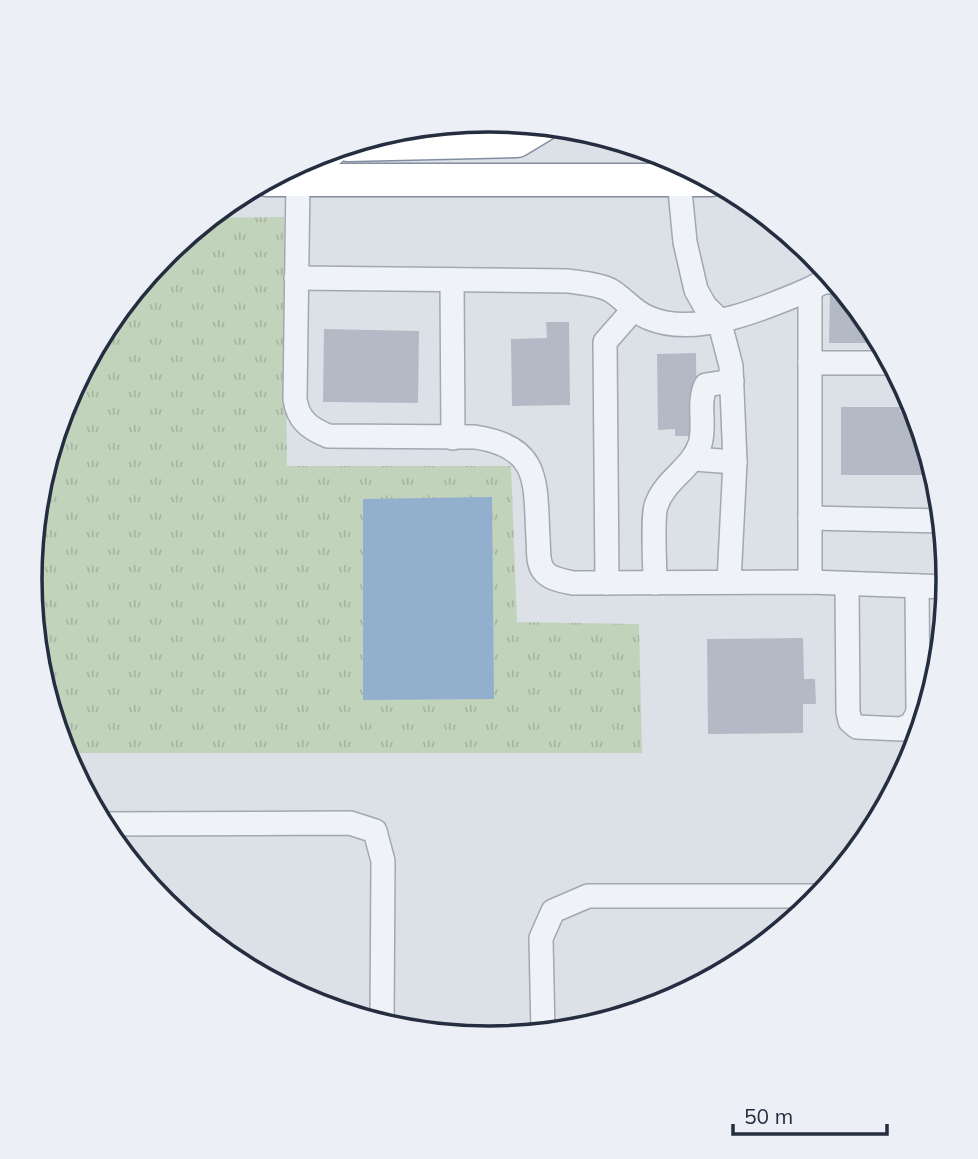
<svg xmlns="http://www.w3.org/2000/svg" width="978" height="1159" viewBox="0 0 978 1159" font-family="Mulish,sans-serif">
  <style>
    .grass { fill: url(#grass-tufts) }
    .water { fill: #92afcd }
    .building { fill: #b3bac5 }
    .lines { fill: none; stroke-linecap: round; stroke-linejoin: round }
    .minor-casing { stroke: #a1a8b2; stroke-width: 26 }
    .highway-casing { stroke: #828ea0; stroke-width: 35 }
    .minor { stroke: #eff2f6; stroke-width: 23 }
    .highway { stroke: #fff; stroke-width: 32 }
    .rim { fill: none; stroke: #242e40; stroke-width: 3.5 }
  </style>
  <defs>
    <pattern id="grass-tufts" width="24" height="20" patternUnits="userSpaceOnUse" patternTransform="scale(1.75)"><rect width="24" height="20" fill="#c2d3bc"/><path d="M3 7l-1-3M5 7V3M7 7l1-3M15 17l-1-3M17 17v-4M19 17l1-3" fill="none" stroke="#a7b5a3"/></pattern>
  </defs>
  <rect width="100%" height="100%" fill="#dce1e8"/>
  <!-- grass -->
  <path class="grass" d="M284 217 287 466H511L517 622 639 624 642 753H64L39 669 30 580 39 490 65 403 107 324 165 254 209 218Z"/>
  <!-- water -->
  <path class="water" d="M492 497 494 699 363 700V499Z"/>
  <!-- building -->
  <g class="building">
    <path d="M830 292H845L871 325 881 343H829Z"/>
    <path d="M546 322H569L570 405 512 406 511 339 547 338Z"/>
    <path d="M324 329 419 331 418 403 323 402Z"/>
    <path d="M696 353 697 436H675V429L658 430 657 354Z"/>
    <path d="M841 407H900V412H916L934 475H841Z"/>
    <path d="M803 638 804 679H815L816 704H803V733L708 734 707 639Z"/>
  </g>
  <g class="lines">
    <!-- minor casing -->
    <g class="minor-casing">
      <g id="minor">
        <path d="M480 121V125"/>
        <path d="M298 180 295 399C298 420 309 428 328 436L475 437C541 447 535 482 538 538 539 548 537 561 543 570 549 579 563 581 573 583L810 582 948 587"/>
        <path d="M679 180 685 242 696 290 705 306 719 320 731 366 735 462 729 582"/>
        <path d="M296 278 568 281C581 283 598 284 610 290 624 298 633 312 649 318 696 338 766 308 810 289"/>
        <path d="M452 280 453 438"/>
        <path d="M810 363H891"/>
        <path d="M694 459 735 462"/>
        <path d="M810 518 942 521"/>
        <path d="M810 582V289L823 282H836"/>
        <path d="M607 583 605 342 633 310"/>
        <path d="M655 583C655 567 652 518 656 506 664 480 692 469 700 444 706 425 697 404 706 385L732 381"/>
        <path d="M847 585 848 712 850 721 857 727 901 729 912 724 918 712 917 586"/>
        <path d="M102 824 350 823 375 831 383 861 382 1025"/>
        <path d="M543 1033 541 938 553 911 588 896H820"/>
      </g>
    </g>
    <!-- highway casing -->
    <g class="highway-casing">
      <g id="highway">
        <path d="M348 145 517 141 542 126"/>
        <path d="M267 180H711"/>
        <path d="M298 180 315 159 331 150"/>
      </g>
    </g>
    <!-- minor -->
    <use href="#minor" class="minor"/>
    <!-- highway -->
    <use href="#highway" class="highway"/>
  </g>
  <!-- crop -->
  <path d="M0 0H978V1159H0ZM42 579a447 447 0 1 1 894 0a447 447 0 1 1-894 0Z" fill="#ecf0f6" fill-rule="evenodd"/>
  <path class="rim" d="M42 579a447 447 0 1 1 894 0a447 447 0 1 1-894 0Z"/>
  <!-- scale -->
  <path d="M733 1124v10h154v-10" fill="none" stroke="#242e40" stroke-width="3.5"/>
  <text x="744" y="1124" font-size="21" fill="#242e40" stroke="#ecf0f6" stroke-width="5" paint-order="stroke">50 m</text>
</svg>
